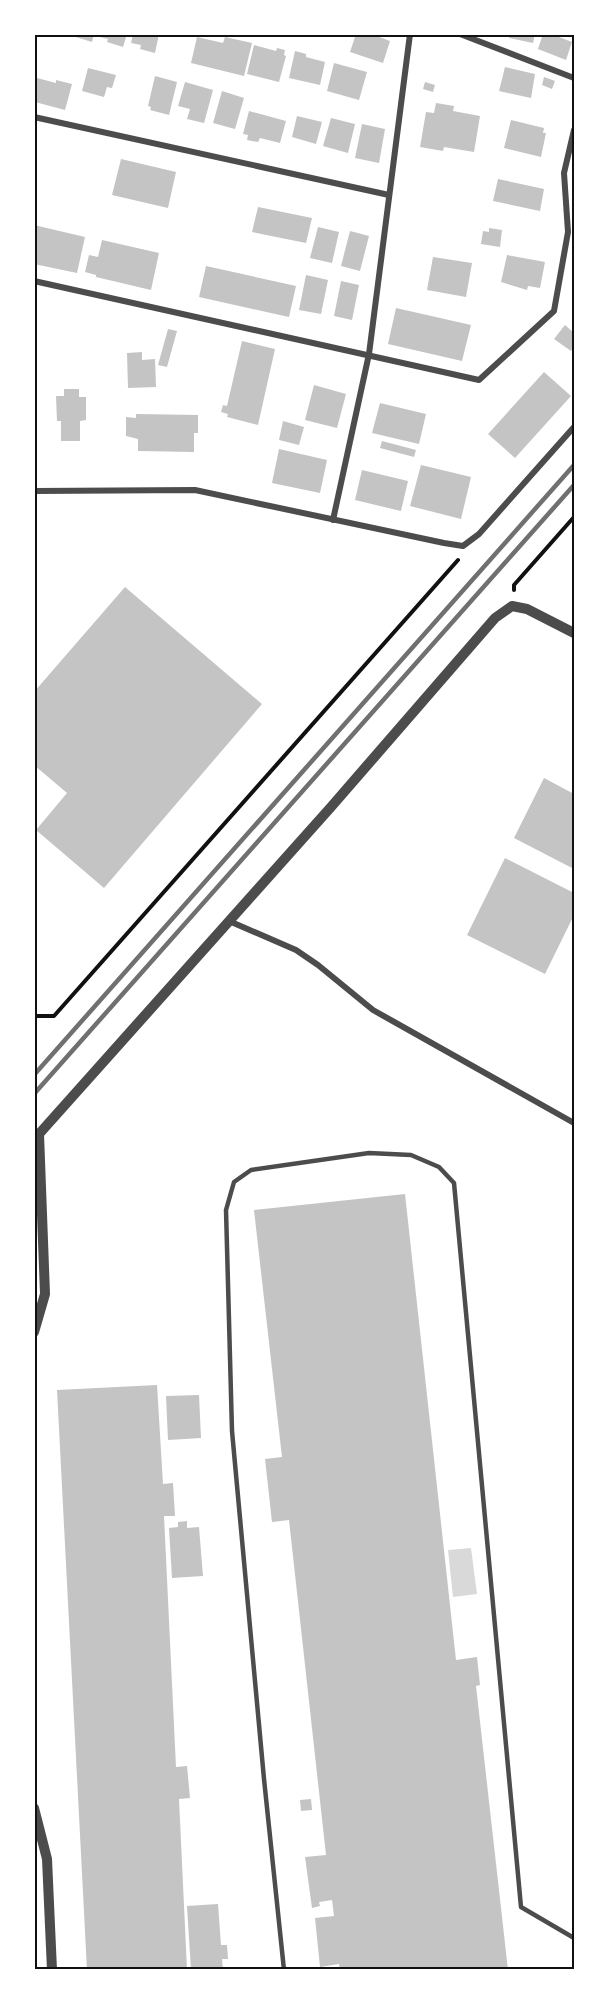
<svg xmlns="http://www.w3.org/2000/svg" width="609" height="2004" viewBox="0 0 609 2004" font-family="'Source Serif 4',serif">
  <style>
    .water { fill: #d9d9d9 }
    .building { fill: #c4c4c4 }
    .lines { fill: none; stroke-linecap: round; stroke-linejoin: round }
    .path { stroke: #111; stroke-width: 4 }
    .service { stroke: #4c4c4c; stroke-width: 4.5 }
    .minor { stroke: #4c4c4c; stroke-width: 6 }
    .tertiary { stroke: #4c4c4c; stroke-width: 10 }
    .rail { stroke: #707070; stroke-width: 4.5 }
    .neatline { fill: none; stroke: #111; stroke-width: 2 }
  </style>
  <rect width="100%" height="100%" fill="#fff"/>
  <!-- water -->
  <path class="water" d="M471 1548 477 1594 453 1597 448 1550Z"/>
  <!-- building -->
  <g class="building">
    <path d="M66 34H94L92 42Z"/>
    <path d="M101 34H127L123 47 107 42 108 39 100 37Z"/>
    <path d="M133 34H159L155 53 140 49 141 45 131 43Z"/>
    <path d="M356 34H371L390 41 383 63 350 52Z"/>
    <path d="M510 34H535L533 43 509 38Z"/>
    <path d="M543 34H551L572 42 566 60 538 49Z"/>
    <path d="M197 37 223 43 225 37 252 43 244 76 191 63Z"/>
    <path d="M254 45 276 51 277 48 285 50 284 55 286 56 279 82 247 74Z"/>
    <path d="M295 51 306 54V57L325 62 320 85 289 78Z"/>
    <path d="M334 63 367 72 359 100 327 91Z"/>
    <path d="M505 67 535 74 531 98 499 91Z"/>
    <path d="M88 68 116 75 112 88 107 87 104 97 82 91Z"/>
    <path d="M155 76 177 82 169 115 150 110 151 107 148 106Z"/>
    <path d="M544 77 555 81 552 89 542 85Z"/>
    <path d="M37 78 56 83V80L72 84 65 110 35 102 37 93 34 92Z"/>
    <path d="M185 82 213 90 204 123 187 119 190 109 178 106Z"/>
    <path d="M425 82 435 85 433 92 423 89Z"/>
    <path d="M222 91 244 98 235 129 213 123Z"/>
    <path d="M436 103 454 106 453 111 480 116 474 152 444 147 443 151 420 147 426 112 434 113Z"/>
    <path d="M249 111 286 121 280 143 260 138 258 142 247 140 248 135 243 134Z"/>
    <path d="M297 116 322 122 316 144 292 137Z"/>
    <path d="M331 118 355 124 348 153 323 146Z"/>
    <path d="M511 120 544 128 543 133H546L541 157 504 148Z"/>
    <path d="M362 124 385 129 379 163 355 158Z"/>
    <path d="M121 159 176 172 168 208 112 195Z"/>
    <path d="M498 179 544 189 540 211 493 201Z"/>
    <path d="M258 207 312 218 306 243 252 232Z"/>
    <path d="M34 225 85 237 77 273 34 264Z"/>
    <path d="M318 227 339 232 332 263 310 258Z"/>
    <path d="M489 228 502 230 500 247 481 244 483 231 489 232Z"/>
    <path d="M350 231 369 236 360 271 341 266Z"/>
    <path d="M102 240 159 253 151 290 96 277V275L85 272 89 255 98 257Z"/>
    <path d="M507 255 545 262 540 288 528 286 527 290 501 282Z"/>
    <path d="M433 257 472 263 466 297 427 290Z"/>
    <path d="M206 266 296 286 289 317 199 297Z"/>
    <path d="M306 275 328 280 321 314 299 310Z"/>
    <path d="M341 281 359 285 352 320 334 316Z"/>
    <path d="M396 308 471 325 462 361 388 344Z"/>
    <path d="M565 325 574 333V346L571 351 554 339Z"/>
    <path d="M168 329 177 331 167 367 158 365Z"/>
    <path d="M242 341 275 349 258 425 227 417 228 414 221 412 223 405 227 406Z"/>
    <path d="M142 352V360L155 359 156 387 128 388 127 353Z"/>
    <path d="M544 372 571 396 515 458 488 434Z"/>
    <path d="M314 385 346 394 337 428 305 420Z"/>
    <path d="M64 389H79V397H86V420L80 421V441H61V421H57L56 396H64Z"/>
    <path d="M380 403 426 414 419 444 372 433Z"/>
    <path d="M136 414 198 415V433H194V452L138 451V439L126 436V417L136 418Z"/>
    <path d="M283 421 304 427 299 445 279 440Z"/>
    <path d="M382 441 416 450 414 457 380 448Z"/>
    <path d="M279 449 327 460 320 493 272 483Z"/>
    <path d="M421 465 471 477 461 519 410 506Z"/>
    <path d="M362 470 408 481 401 511 355 500Z"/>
    <path d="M125 587 262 704 104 888 36 830 67 793 34 765V692Z"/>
    <path d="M544 778 574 794V869L514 838Z"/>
    <path d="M505 858 574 893V915L545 974 467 935Z"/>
    <path d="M405 1194 456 1660 477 1657 480 1685 476 1686 508 1970H340L339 1964 320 1967 315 1918 334 1916 332 1900 319 1902 320 1906 312 1908 305 1857 326 1855 289 1520 272 1522 265 1459 282 1457 254 1210Z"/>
    <path d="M157 1385 163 1484 173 1483 175 1516H164L176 1767 187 1766 190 1798 179 1799 187 1970H87L57 1390Z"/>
    <path d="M199 1395 201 1438 168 1440 166 1396Z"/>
    <path d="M187 1521V1528L199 1527 203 1576 172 1578 169 1528 178 1527V1522Z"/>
    <path d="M311 1799 312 1810 301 1811 300 1800Z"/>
    <path d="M218 1904 221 1945H227L228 1959H222L223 1970H191L187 1906Z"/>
  </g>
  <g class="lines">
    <!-- path -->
    <g class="path">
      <path d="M514 590V585L574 517"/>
      <path d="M34 1016H54L458 560"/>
    </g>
    <!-- service -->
    <path class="service" d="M284 1970 264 1779 232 1431 226 1210 234 1182 251 1170 369 1153 411 1155 439 1167 454 1183 521 1907 574 1938"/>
    <!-- minor -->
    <g class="minor">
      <path d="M460 34 574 78"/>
      <path d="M34 117 389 195"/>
      <path d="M34 281 479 380 554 311 568 232 564 173 574 130"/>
      <path d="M34 491 195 490 444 543 463 546 479 534 574 427"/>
      <path d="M333 520 369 354 410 34"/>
      <path d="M229 921 296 950 318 965 373 1010 574 1123"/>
    </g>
    <!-- tertiary -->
    <g class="tertiary">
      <path d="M34 1332 45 1294 39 1134 331 807 495 618 512 606 527 609 574 633"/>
      <path d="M34 1808 47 1859 52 1970"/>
    </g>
    <!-- rail -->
    <g class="rail">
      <path d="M34 1075 574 465"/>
      <path d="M34 1094 574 485"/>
    </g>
  </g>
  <!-- border -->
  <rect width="609" height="2004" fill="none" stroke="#ffffff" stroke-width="72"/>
  <rect x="36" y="36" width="537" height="1932" class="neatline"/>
</svg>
